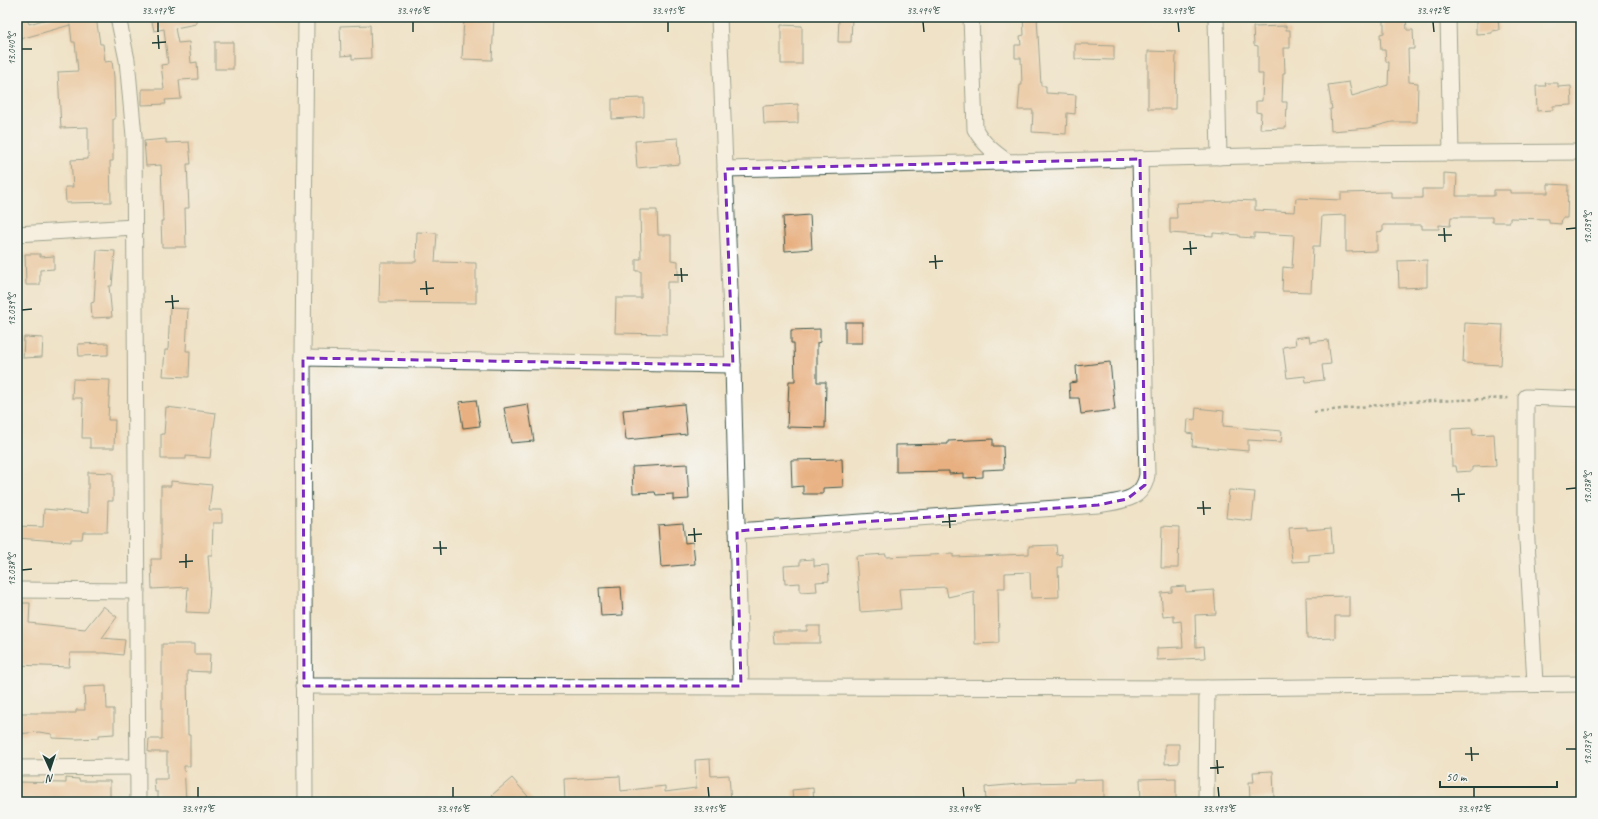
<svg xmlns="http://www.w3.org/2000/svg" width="1598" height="819" viewBox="0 0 1598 819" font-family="Caveat,sans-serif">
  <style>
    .building { fill: #e8b081 }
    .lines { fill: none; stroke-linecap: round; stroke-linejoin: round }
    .street-casing { stroke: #3e564a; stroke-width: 17 }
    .path { stroke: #3e564a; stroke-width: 2.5; stroke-dasharray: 3 3; stroke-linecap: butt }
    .street { stroke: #fff; stroke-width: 15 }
    .marked { fill: none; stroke: #7b2cbf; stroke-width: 3; stroke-dasharray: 8 5; stroke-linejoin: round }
    .ticks { fill: none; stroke: #1f3d34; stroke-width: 1.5 }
    .neatline { fill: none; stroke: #1f3d34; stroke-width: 1.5 }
    .ticks-label { font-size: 10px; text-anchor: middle; fill: #1f3d34 }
  </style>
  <rect width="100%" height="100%" fill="#f6f6f2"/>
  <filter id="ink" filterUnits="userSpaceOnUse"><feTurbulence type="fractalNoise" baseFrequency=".025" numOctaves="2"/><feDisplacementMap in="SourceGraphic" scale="8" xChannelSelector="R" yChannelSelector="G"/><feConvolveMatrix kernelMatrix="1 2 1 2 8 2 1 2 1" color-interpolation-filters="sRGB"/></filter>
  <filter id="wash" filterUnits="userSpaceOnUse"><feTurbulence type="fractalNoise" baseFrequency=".012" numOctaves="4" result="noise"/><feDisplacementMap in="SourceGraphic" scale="16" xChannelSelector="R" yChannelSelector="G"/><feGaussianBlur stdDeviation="0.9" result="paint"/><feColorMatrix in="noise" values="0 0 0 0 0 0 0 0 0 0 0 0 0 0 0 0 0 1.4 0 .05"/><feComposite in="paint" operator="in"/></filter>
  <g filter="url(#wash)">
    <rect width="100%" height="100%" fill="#efe2c6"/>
    <g id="blocks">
      <!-- building -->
      <g class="building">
        <path d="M17 17H26L29 24 54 17H96L100 44H103L105 62 112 61 114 77 115 119H113V161H110L111 202 66 203 65 187H73L71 160 88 159V127L61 128 58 72 78 71 75 42H72L70 25 17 40Z"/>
        <path d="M151 17H196V24L175 28 178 43 189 42 191 63 197 62 198 79 179 80 181 99 165 100 166 104 142 105V89H164L161 65 168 64 164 29 154 31Z"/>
        <path d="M464 17H494L492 60 462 59Z"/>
        <path d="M839 17H852L851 42H838Z"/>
        <path d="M1023 17H1037L1041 86H1046V93L1076 95 1075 114 1067 113 1066 134 1032 132 1033 110H1018L1020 85H1022L1021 58H1015V45H1021L1020 36 1024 35Z"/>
        <path d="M1406 17 1407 30H1413L1414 49H1408L1409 82 1418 83 1417 122H1392L1369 128 1331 131 1330 109H1332L1328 85 1349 82 1352 96 1388 85 1389 62H1386L1385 50H1381L1380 34 1384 33V18Z"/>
        <path d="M1476 17H1498L1499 30 1492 31V33L1476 34Z"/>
        <path d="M370 25 371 58 352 59V55L341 56 340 26Z"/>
        <path d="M781 25 802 26V64H781Z"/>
        <path d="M1286 26V30H1290V48H1284L1285 73H1283L1282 102H1287L1286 128 1260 129 1261 113 1256 112V101H1262L1263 74H1258V46L1254 45 1253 27Z"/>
        <rect x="215" y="42" width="18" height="27"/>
        <path d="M1075 44H1089V45L1114 46V60L1075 59Z"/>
        <path d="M1148 51 1176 52 1175 109H1148Z"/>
        <path d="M1545 83H1558V87L1571 86 1572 105 1553 106V110L1537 111 1536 86H1546Z"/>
        <path d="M644 98V117L612 119V99Z"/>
        <path d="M798 104V123L764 124 763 106Z"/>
        <path d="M678 138 680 164 637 168 635 141Z"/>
        <path d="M166 139V143L189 142 191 164H187L189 208H185L186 247H162L161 221H163L161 165 146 166 144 141Z"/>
        <path d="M1444 173 1457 174 1456 196H1494V190H1510V193H1548V184L1568 185 1567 218H1562L1561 224 1549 223V219L1510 218V222H1492V217H1451L1450 226 1439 225V229H1422V225H1383V231L1377 232V251L1346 252V215L1322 216 1320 246H1313L1311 292 1282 291 1283 267 1292 268 1294 235 1254 233V238L1239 237V235L1213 233V236L1170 233V218H1177L1176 203 1232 201V200L1255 201V210L1295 212 1296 198 1341 200V193L1391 192V198H1422V189H1444Z"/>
        <path d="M640 210H657L658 235H671V260L678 261V282H667V334L615 333 616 298H641V271H636V259H641Z"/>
        <path d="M810 215 812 249 785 251 783 217Z"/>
        <path d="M417 232 437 233 435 262 476 263V303L379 302 380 262H416Z"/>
        <path d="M97 250 115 251 112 286H109L112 317 92 318 91 303 94 302Z"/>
        <path d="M25 254H40V257L54 256V269L40 270V285H26Z"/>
        <path d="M1427 260V287L1399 288 1398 261Z"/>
        <path d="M170 308 188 309 186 351H190L189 377 163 376 165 350H168Z"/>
        <rect x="845" y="322" width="17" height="21"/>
        <path d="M1465 323 1503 325 1501 365 1463 363Z"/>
        <path d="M820 329V342L817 343V382H826L825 428 787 427 789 381H795L794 343H791V330Z"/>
        <path d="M1309 336 1310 342 1328 340 1331 364 1322 365 1324 380 1306 382 1305 376 1287 378 1283 347 1296 345 1295 338Z"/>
        <path d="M24 337 43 338 42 357 23 358Z"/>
        <path d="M108 343V355L79 356 78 344Z"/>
        <path d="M1110 362 1115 410 1081 414 1079 398H1070L1069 383 1077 382 1076 366Z"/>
        <path d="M73 379 110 380 108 420H115L114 448H90V438H82L83 403H82V398H72Z"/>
        <path d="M476 400 480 426 463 428 459 402Z"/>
        <path d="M528 404 534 441 511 443 504 408Z"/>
        <path d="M684 404 687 434 626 440 623 410Z"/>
        <path d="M166 407 216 413 214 427H213L210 458 186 456V459H161V434H164Z"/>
        <path d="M1196 408 1224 411 1223 426 1282 431 1281 442 1248 440V451L1192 446 1193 434 1187 433 1188 419 1195 420Z"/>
        <path d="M1472 428 1473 435 1494 434 1496 466 1472 467V471L1457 472 1456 466H1452L1451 429Z"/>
        <path d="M993 439V446H1003L1004 469 983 470V477L964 478V473L949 474V471L896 472V445L948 444V441Z"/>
        <path d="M842 459 843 487 823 488V494H803V486L792 487 791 460Z"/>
        <path d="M687 464 689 499 673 500V494L656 495 655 492 633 493 632 467Z"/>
        <path d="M88 472 113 473V501H108L107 532H83L82 539H71V542L17 538V526L43 527 44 509 88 513Z"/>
        <path d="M171 481 212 485 209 510H222V523H213L212 555H208L210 585 208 613 186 612 188 587 152 589 151 559H161V486H171Z"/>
        <path d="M1229 490 1255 492 1252 521 1226 518Z"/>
        <path d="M683 523 685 543 693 542 695 564 661 567 658 525Z"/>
        <path d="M1162 526 1179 527 1178 568H1161Z"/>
        <path d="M1307 527V530L1331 528 1333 553 1309 555V561L1292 562 1289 528Z"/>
        <path d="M1056 545 1057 555 1062 554V567H1058L1059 597 1031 598 1030 572 1005 573V588H998L999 643 975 644 974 591 948 597 946 587 899 589 901 609 860 612 856 556 886 554V557L953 554V557L1029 554V546Z"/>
        <path d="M814 559V566L828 565 829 581 816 582 817 591 800 592V583L785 584 784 566 800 565V560Z"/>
        <path d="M1185 586 1186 592 1214 590 1216 614 1195 615 1196 647 1204 646 1205 658 1157 660V648L1183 647 1181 621 1174 622V616L1163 617 1161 593 1172 592V587Z"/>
        <path d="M621 587 623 615 601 616 599 588Z"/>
        <path d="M1349 596V616H1335V638L1307 639 1306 597Z"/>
        <path d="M17 603H30L29 623 85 629 103 606 117 617 102 638 125 640 123 655 105 653H70L69 667 17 665Z"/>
        <path d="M807 626H820V643H774L773 631H807Z"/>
        <path d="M162 644H194V654H210L209 672 187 671 188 735H190V766H184L186 802H158V792H155L154 779H167V752H148L149 739H162Z"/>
        <path d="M106 686 107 709H114V734L99 735V738L77 739 52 738V734L39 732 17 734V713H76V710H85L84 687Z"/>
        <path d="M1165 744H1179V763L1165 764Z"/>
        <path d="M710 759 711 776 729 775 731 802H565L564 779 620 776 621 791 665 786V792L696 788 695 760Z"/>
        <path d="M1273 771 1274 797 1250 798 1249 782H1254L1253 772Z"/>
        <path d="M66 778 79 779V781H110V802H17V782L66 783Z"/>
        <path d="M512 778 533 802H498L492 795Z"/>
        <path d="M1176 778V802H1141L1140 779Z"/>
        <path d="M1104 779V799L1087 800V802H1044V799L986 801 985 787 1030 783 1074 782V780Z"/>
        <path d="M813 788 814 802H793L792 790Z"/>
      </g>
    </g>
  </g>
  <g filter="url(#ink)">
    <use href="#blocks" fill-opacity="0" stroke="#3e564a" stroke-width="1"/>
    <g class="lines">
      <!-- street casing -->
      <g class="street-casing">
        <g id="street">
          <path d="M118 17 127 60 134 136 138 802"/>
          <path d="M719 17 733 365 741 686"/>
          <path d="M971 17 975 129C983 144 995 153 1008 162"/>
          <path d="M1216 17 1219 157"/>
          <path d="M1448 17 1451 153"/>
          <path d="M725 169 1330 154 1581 152"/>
          <path d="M17 234 134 227"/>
          <path d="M303 358 733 365"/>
          <path d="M737 531 1098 505C1120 501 1143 501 1147 475L1140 159"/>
          <path d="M17 590 137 591"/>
          <path d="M1535 683 1526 523V397L1581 399"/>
          <path d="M304 686 1207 688 1581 684"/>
          <path d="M17 768 137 767"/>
          <path d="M305 802 303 358 306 17"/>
          <path d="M1206 802 1207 688"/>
        </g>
      </g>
      <!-- path -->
      <path class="path" d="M1314 412 1406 402 1511 398"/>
      <!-- street -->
      <use href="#street" class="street"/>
    </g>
  </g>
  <!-- marked area -->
  <path d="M0 0H1598V819H0ZM1140 159 1145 485 1127 499 1098 505 737 531 741 686H304L303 358 733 365 725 169Z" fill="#efe2c6" fill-opacity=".55" fill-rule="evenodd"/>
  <path class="marked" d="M1140 159 1145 485 1127 499 1098 505 737 531 741 686H304L303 358 733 365 725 169Z"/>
  <!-- ticks -->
  <path class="ticks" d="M158 22V32M413 22V32M668 22V32M923 22 924 32M1178 22 1179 32M1433 22 1434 32M158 35 159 49M152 43 166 42M22 49H32M1444 228 1445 242M1566 229 1576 228M1438 235H1452M1190 241 1191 255M1183 249 1197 248M935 255 936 269M929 262 943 261M681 268 682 282M674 275H688M426 281 427 295M420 289 434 288M172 295 173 309M165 302 179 301M22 310 32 309M1458 488 1459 502M1566 489 1576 488M1451 495 1465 494M1203 501 1204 515M1197 508H1211M949 514 950 528M942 522 956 521M694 528 695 542M688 535 702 534M440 541 441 555M433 548H447M186 554V568M179 562 193 561M22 570 32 569M1471 747 1472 761M1566 749H1576M1465 754H1479M1217 760 1218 774M1210 768 1224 767M198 787V797M453 787V797M708 787 709 797M963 787 964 797M1218 787 1219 797M1474 787V797"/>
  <!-- margin -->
  <rect width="1598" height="819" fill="none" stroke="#f6f6f2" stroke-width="44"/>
  <!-- north arrow -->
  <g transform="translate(50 769) rotate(177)" stroke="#f6f6f2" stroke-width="3" paint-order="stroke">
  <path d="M0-3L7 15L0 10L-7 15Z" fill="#1f3d34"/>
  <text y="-6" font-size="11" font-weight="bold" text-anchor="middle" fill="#1f3d34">N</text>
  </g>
  <!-- scale -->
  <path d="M1440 781v6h117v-6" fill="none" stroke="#1f3d34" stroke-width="2"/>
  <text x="1446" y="781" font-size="12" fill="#1f3d34" stroke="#f6f6f2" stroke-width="3" paint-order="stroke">50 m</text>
  <rect x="22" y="22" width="1554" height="775" class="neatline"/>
  <g class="ticks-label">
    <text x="158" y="14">33.497°E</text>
    <text x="413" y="14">33.496°E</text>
    <text x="668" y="14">33.495°E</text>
    <text x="923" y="14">33.494°E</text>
    <text x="1178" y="14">33.493°E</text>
    <text x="1433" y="14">33.492°E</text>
    <text transform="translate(11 49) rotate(-90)" y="4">13.040°S</text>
    <text transform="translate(1587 228) rotate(-90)" y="4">13.039°S</text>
    <text transform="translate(11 310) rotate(-90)" y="4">13.039°S</text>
    <text transform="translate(1587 488) rotate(-90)" y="4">13.038°S</text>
    <text transform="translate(11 570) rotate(-90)" y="4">13.038°S</text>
    <text transform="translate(1587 749) rotate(-90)" y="4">13.037°S</text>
    <text x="198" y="812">33.497°E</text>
    <text x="453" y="812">33.496°E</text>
    <text x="709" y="812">33.495°E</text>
    <text x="964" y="812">33.494°E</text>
    <text x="1219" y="812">33.493°E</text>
    <text x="1474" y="812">33.492°E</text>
  </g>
</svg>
